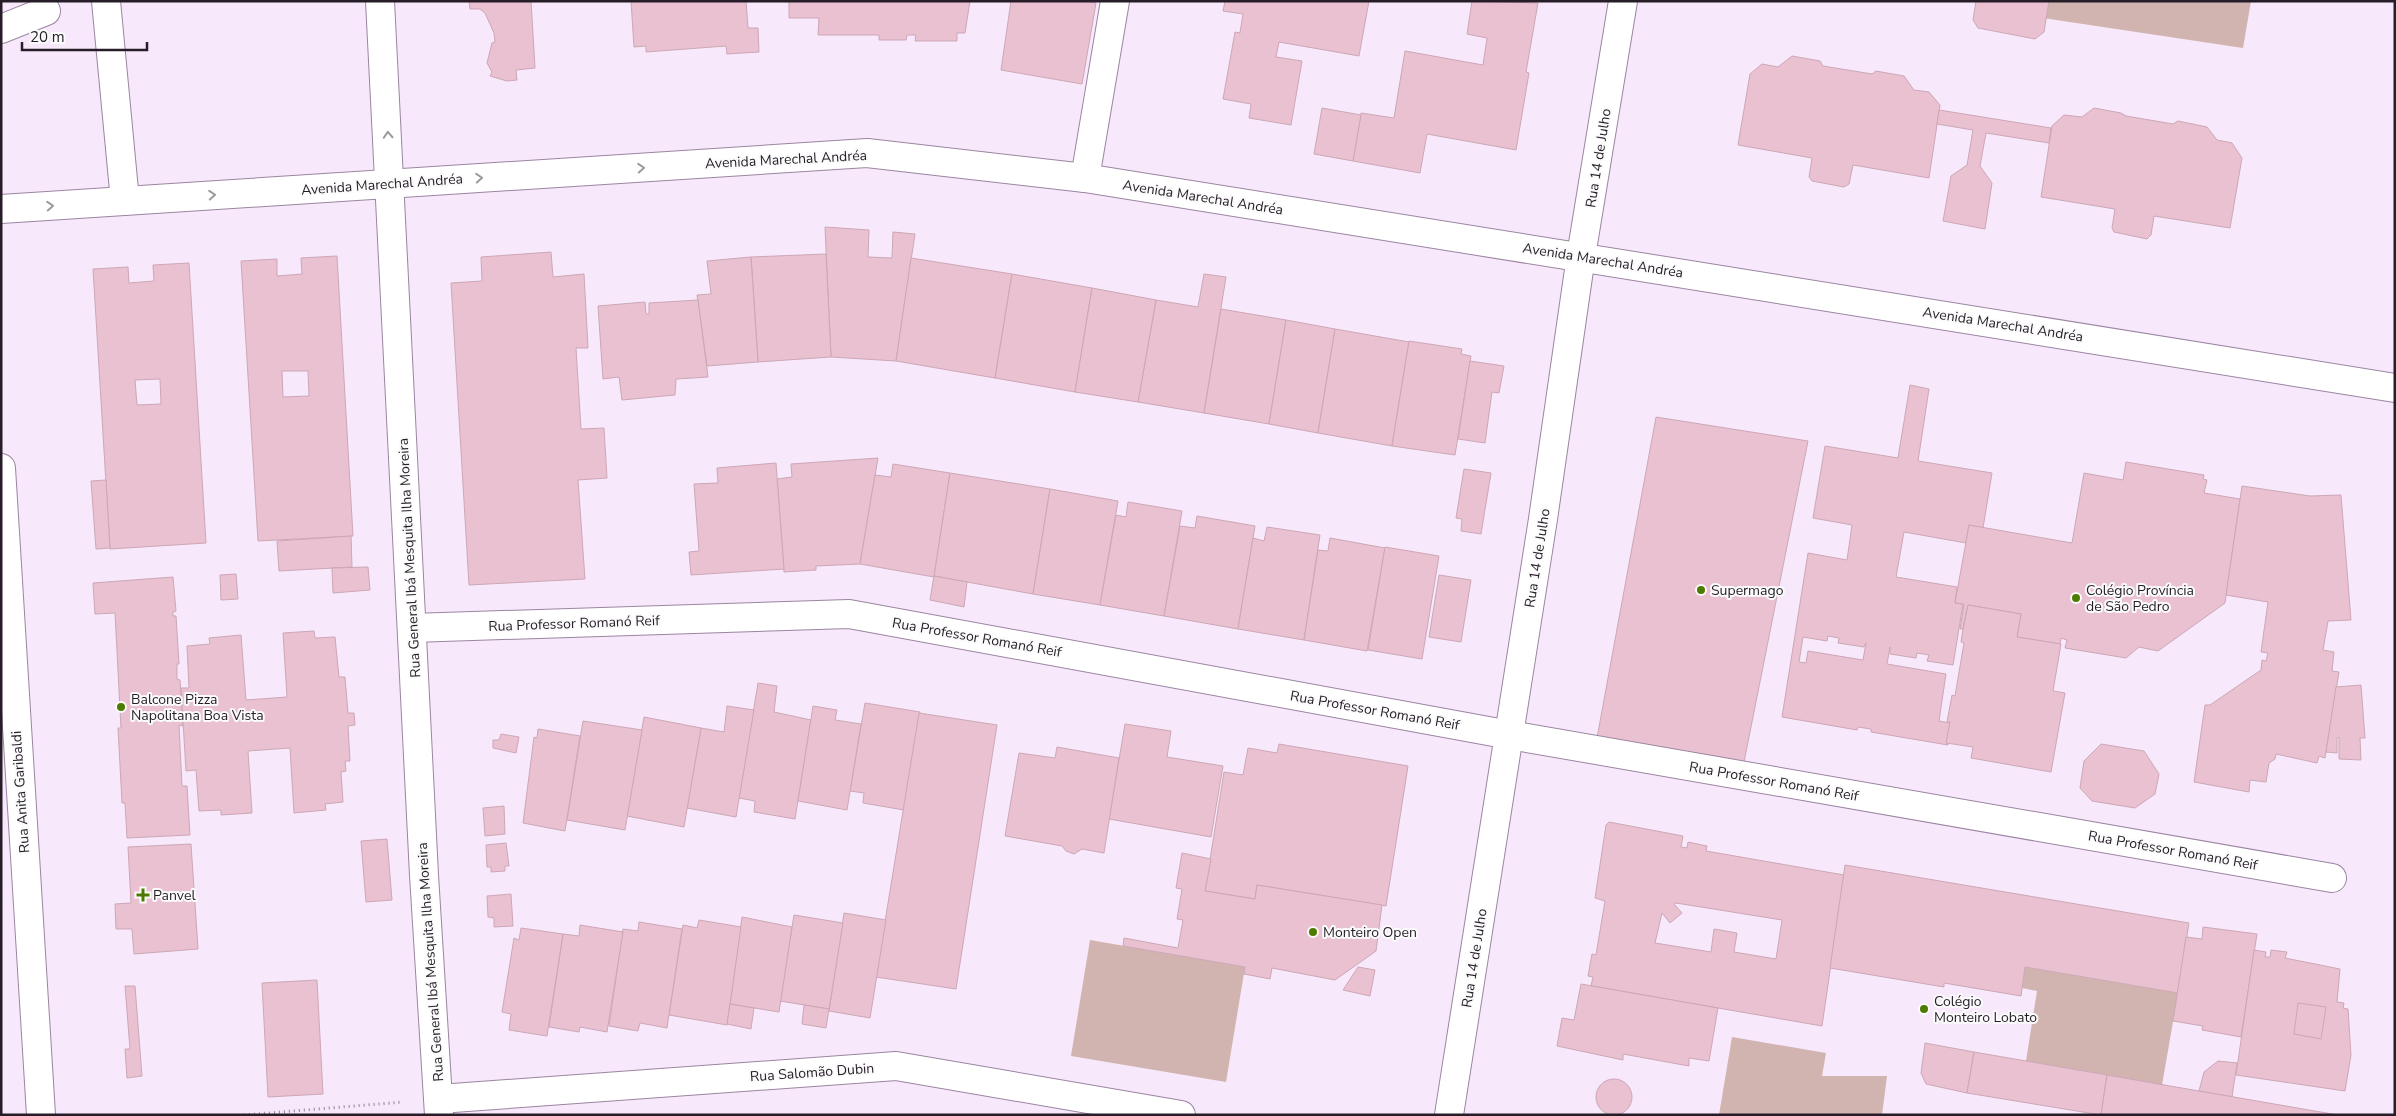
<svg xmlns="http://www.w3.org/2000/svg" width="2396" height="1116" viewBox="0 0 2396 1116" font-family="'Nunito Sans',sans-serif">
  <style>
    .garden { fill: #d1b4af }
    .building { fill: #e9c1d1; stroke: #cda7b6; fill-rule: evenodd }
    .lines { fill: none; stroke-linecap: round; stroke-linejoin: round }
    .minor-casing { stroke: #9c85a2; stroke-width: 30 }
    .major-casing { stroke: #9c85a2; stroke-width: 30 }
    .path { stroke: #918594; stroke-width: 3; stroke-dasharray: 1 4; stroke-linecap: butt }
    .minor { stroke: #fff; stroke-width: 28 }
    .major { stroke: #fff; stroke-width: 28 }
    .oneway { stroke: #9d999e }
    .poi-dot { fill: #4d7b00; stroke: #fbfbfb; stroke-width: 2 }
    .labels { text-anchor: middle; stroke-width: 4; stroke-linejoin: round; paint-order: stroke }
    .street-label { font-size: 14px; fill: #261d28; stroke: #fbfbfb }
    .poi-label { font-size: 14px; fill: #261d28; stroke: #fbfbfb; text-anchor: start }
  </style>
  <rect width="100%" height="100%" fill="#f7e8fb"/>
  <!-- garden -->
  <g class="garden">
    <path d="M2045 1H2251L2243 48 2043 18Z"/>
    <path d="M1090 940 1245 967 1226 1082 1071 1056Z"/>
    <path d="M2025 967 2178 993 2162 1085 2026 1061 2037 991 2022 988Z"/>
    <path d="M1732 1037 1826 1053 1822 1076H1887L1882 1115H1719Z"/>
  </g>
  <!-- building -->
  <g class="building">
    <path d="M469 1H531L535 68 516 70 517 80 507 81 490 76 492 72 487 63 492 43 495 42 494 33 485 13 480 9H470Z"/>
    <path d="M631 1H746L748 28H758L759 52 727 54 726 46 646 52V46L634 47Z"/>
    <path d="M789 1H970L965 33H957V41H915L916 35H907L906 40H879V35H818L819 18H789Z"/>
    <path d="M1011 1H1085L1096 3 1082 84 1001 70Z"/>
    <path d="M1225 1H1369L1359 56 1279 42 1276 57 1302 61 1291 125 1249 118 1251 104 1223 99 1235 32 1240 33 1243 14 1223 11Z"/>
    <path d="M1472 1 1538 3 1526 72 1529 73 1516 150 1427 134 1420 173 1353 161 1361 113 1394 118 1405 51 1483 65 1487 38 1467 34Z"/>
    <path d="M1976 1H2049L2044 32 2035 39 1978 28 1973 20Z"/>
    <path d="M1792 56 1820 61 1823 66 1872 74 1876 71 1904 76 1914 90 1929 92 1940 105 1929 178 1853 165 1849 184 1844 187 1812 181 1809 177 1812 158 1738 145 1750 74 1762 64 1778 67Z"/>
    <path d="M1322 108 1361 115 1353 161 1314 154Z"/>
    <path d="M2094 108 2121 113 2126 116 2173 124 2178 121 2207 127 2217 140 2232 143 2242 158 2230 228 2154 216 2151 235 2147 239 2114 232 2112 228 2115 209 2041 197 2052 126 2064 115 2082 117Z"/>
    <path d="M1939 110 2051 128 2049 143 1986 133 1980 166 1992 183 1985 229 1943 221 1951 176 1967 165 1973 130 1937 124Z"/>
    <path d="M825 227 869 230 868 257 892 258 893 232 915 234 896 361 831 357Z"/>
    <path d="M551 252 553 277 584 274 588 348H576L581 429 604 428 607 478 578 480 585 579 469 585 451 283 482 281 481 257Z"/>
    <path d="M826 254 831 357 758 362 751 257Z"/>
    <path d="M337 256 353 536 258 541 241 261 277 259V276L302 274 301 258ZM282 371H308L309 396 283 397Z"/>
    <path d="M751 257 758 362 707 366 697 295 711 294 707 261Z"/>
    <path d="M911 258 1012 274 995 378 896 361Z"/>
    <path d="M189 263 206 543 110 549 93 269 128 267 129 283 154 281 153 265ZM160 379 161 404 137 405 135 380Z"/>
    <path d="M1012 274 1092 288 1075 392 995 378Z"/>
    <path d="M1204 274 1226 277 1204 413 1138 402 1156 300 1198 307Z"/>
    <path d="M1092 288 1156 300 1138 402 1075 392Z"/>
    <path d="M698 300 708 377 676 379 675 395 622 400 619 377 603 379 598 306 645 302 646 314H649V303Z"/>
    <path d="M1221 309 1286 320 1269 424 1204 413Z"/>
    <path d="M1286 320 1335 329 1318 433 1269 424Z"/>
    <path d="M1335 329 1409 342 1392 446 1318 433Z"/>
    <path d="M1409 341 1462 349 1461 354 1471 356 1455 455 1392 446Z"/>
    <path d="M1470 361 1504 366 1499 393 1492 392 1485 443 1458 439Z"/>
    <path d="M1910 385 1929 389 1918 461 1992 473 1983 528 1969 525 1966 543 1904 532 1896 577 1957 587 1955 603 1963 604 1953 665 1927 661 1929 655 1917 653 1916 658 1890 654V647L1887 664 1946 674 1939 721 1950 723 1948 745 1871 732V729L1858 727 1857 730 1782 717 1808 553 1847 560 1852 525 1813 518 1825 446 1898 458ZM1828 636 1839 638 1838 643 1864 647 1866 643 1863 660 1808 651 1806 663 1799 662 1803 637 1827 641Z"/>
    <path d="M1656 417 1808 441 1743 767 1597 738Z"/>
    <path d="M878 458 860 564 816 566V570L784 572 777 479 792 477 791 464Z"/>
    <path d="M2126 462 2204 475 2203 479 2207 480 2204 493 2240 499 2225 603 2158 651 2139 647 2126 658 2065 648 2067 640 2061 638 2060 644 2017 637 2021 614 1968 605 1963 629H1960L1964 604 1955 603 1969 525 2072 543 2084 473 2123 480Z"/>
    <path d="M776 463 784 569 691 575 689 552 699 551 694 484 718 483 717 468Z"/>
    <path d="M893 464 950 473 934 577 860 564 875 475 891 477Z"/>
    <path d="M1464 469 1491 473 1481 534 1461 531 1462 519 1456 518Z"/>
    <path d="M950 473 1050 489 1033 594 934 576Z"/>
    <path d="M106 480 110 548 96 549 91 481Z"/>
    <path d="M2242 486 2310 496 2341 495 2351 620 2328 621 2323 650 2334 652 2332 671 2339 672 2325 758 2319 756 2317 763 2276 754 2275 759 2269 763 2266 782 2250 780 2249 792 2194 782 2205 705H2210L2261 670 2262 660 2266 661 2268 653 2261 652 2268 602 2226 595Z"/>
    <path d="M1050 489 1118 501 1100 605 1033 594Z"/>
    <path d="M1128 502 1182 511 1164 616 1100 605 1116 515 1126 517Z"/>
    <path d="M1197 516 1255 526 1238 629 1164 616 1180 526 1195 528Z"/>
    <path d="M1267 527 1320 535 1304 640 1238 629 1253 538 1264 541Z"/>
    <path d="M351 536 352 567 279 571 277 541Z"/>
    <path d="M1330 538 1385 548 1367 651 1304 640 1318 550 1328 551Z"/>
    <path d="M1385 547 1439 556 1422 659 1368 650Z"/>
    <path d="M368 567 370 590 333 593 332 568Z"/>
    <path d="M236 574 238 599 221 600 220 575Z"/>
    <path d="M1439 575 1471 580 1461 642 1429 637Z"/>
    <path d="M934 576 967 582 964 607 930 600Z"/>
    <path d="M173 577 176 611 173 612V616H176L179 664H177V679L180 680 183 726 179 725 182 786H187L190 835 127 838 125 803H122L118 728H121L115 613 95 614 93 583Z"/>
    <path d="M1968 605 2021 614 2017 637 2061 644 2053 691 2065 693 2051 772 1971 758 1973 747 1946 743 1950 722H1947L1952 695 1955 696 1964 643 1961 642 1963 629Z"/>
    <path d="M314 631 315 638 335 637 339 677H345L348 713H354L355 725 348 726 350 761H345L346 771 341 772 343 802 325 804 326 810 294 813 290 748 248 751 252 813 221 815V810L199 811 196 770 186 771 181 688H189L187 646 210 644 209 638 241 635 246 700 287 697 283 633Z"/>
    <path d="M758 683 777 686 774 712 811 720 795 819 754 812 755 801 739 798Z"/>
    <path d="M2361 685 2365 738H2360L2361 760 2339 759V737L2337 738V753L2326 752 2336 687Z"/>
    <path d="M865 703 920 712 904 810 863 803 864 793 850 791Z"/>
    <path d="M727 706 754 710 736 817 687 808 701 728 724 732Z"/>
    <path d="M813 706 837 710 835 720 861 724 847 810 798 801Z"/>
    <path d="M919 713 997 725 956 989 876 977Z"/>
    <path d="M644 717 701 728 684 827 627 816Z"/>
    <path d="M583 721 642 730 625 830 567 820Z"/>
    <path d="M1125 724 1171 731 1167 757 1223 766 1211 837 1109 819Z"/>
    <path d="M538 729 580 736 565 831 523 823 534 737 537 738Z"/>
    <path d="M501 734 519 737 516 753 493 748V740H499Z"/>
    <path d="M1279 744 1408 766 1386 906 1257 885 1255 899 1205 891 1224 772 1243 775 1248 748 1277 753Z"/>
    <path d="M2101 744 2144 751 2159 774 2155 794 2135 808 2092 801 2080 788 2084 761Z"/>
    <path d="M1057 747 1119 758 1104 853 1082 849 1074 854 1066 851 1062 846 1005 836 1019 753 1055 758Z"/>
    <path d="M504 806 505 834 485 836 483 808Z"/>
    <path d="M1609 822 1683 836 1681 847 1687 848 1688 842 1707 846 1706 851 1844 875 1822 1026 1591 986 1593 977 1588 976 1592 954 1596 955 1605 901 1595 898 1606 825ZM1676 903 1782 920 1776 959 1734 952 1737 933 1714 929 1711 952 1655 943 1662 913 1670 923 1682 913 1674 904Z"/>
    <path d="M387 839 392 900 366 902 361 841Z"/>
    <path d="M506 843 509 866H505V871L491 872V867H487L486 845Z"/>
    <path d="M191 844 198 949 134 954 132 929H116L115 904 131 903 128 847Z"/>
    <path d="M1182 853 1211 859 1205 891 1255 899 1257 885 1382 905 1376 951 1335 980 1272 968 1270 979 1244 974 1245 967 1123 946 1124 938 1178 948 1183 920 1177 919 1182 889 1176 888Z"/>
    <path d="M1845 865 2189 923 2178 993 2025 967 2021 996 1944 983V987L1830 968Z"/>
    <path d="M511 894 513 926 494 927V918L488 917 487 896Z"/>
    <path d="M844 913 886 920 870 1018 829 1011Z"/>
    <path d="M794 915 843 923 829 1009 780 1001Z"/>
    <path d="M742 917 792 927 779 1012 730 1004Z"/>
    <path d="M699 920 741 927 727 1025 669 1015 683 925 697 928Z"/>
    <path d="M639 922 682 929 667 1028 640 1023 638 1031 609 1026 623 929 638 931Z"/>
    <path d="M580 925 623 932 607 1032 580 1027 579 1032 549 1027 563 934 579 936Z"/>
    <path d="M2203 927 2257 934 2241 1037 2202 1030 2203 1026 2173 1021 2186 937 2202 939Z"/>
    <path d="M521 928 563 934 547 1036 509 1030 511 1014 502 1012 514 938 519 940Z"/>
    <path d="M2254 950 2266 952 2265 957H2270L2271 950 2287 952 2285 958 2340 969 2337 1002 2344 1003 2343 1008 2348 1009 2351 1055 2345 1091 2236 1075Z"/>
    <path d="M1358 967 1375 970 1370 996 1343 990Z"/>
    <path d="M317 980 323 1094 268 1097 262 983Z"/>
    <path d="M1581 984 1718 1008 1709 1061 1689 1058V1066L1623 1054V1060L1557 1046 1562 1018 1574 1020Z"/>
    <path d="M125 986H135L142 1076 127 1078 125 1049H130Z"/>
    <path d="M2298 1003 2326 1007 2321 1039 2294 1034Z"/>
    <path d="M730 1004 754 1008 751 1029 727 1024Z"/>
    <path d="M804 1005 829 1009 826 1028 802 1024Z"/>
    <path d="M1925 1043 1974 1052 1967 1093 1926 1084 1921 1073Z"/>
    <path d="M1974 1052 2107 1075 2101 1115 1967 1093Z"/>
    <path d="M2218 1061 2237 1063 2232 1097 2199 1091 2204 1072Z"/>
    <path d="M2107 1075 2199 1091 2338 1115H2101Z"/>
    <circle cx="1614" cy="1097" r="18"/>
  </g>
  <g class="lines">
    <!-- minor casing -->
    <g class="minor-casing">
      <g id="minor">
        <path d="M106 1 125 201"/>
        <path d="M380 1 424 875 439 1115"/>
        <path d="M1 29 46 11"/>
        <path d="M1085 178 1115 1"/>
        <path d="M1 209 867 153 1085 178 2395 388"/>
        <path d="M412 628 849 614 1510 735 2332 878"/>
        <path d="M439 1099 896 1066 1181 1115"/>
        <path d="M1449 1115 1543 519 1581 256 1623 1"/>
      </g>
    </g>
    <!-- major casing -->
    <g class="major-casing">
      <path id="major" d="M1 468 41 1115"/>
    </g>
    <!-- path -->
    <path class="path" d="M244 1115 403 1102"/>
    <!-- minor -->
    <use href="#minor" class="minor"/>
    <!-- major -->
    <use href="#major" class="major"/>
  </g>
  <!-- one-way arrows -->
  <defs><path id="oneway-chevron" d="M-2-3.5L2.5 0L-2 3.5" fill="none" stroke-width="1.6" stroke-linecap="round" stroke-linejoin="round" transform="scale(1.25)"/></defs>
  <g class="oneway">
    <use href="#oneway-chevron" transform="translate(388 135) rotate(-93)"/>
    <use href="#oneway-chevron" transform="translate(641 168) rotate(-4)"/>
    <use href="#oneway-chevron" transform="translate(479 178) rotate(-4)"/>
    <use href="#oneway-chevron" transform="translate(212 195) rotate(-4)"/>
    <use href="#oneway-chevron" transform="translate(50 206) rotate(-4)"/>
  </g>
  <!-- markers -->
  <g class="poi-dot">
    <circle cx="1701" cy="590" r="5"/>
    <circle cx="2076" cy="598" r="5"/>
    <circle cx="121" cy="707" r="5"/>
    <path d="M140.5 887.5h5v5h5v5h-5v5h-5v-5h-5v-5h5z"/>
    <circle cx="1313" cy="932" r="5"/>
    <circle cx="1924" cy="1009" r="5"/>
  </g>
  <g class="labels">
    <!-- street labels -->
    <g class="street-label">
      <text transform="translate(1598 158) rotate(-81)" y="5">Rua 14 de Julho</text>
      <text transform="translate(786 159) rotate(-3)" y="5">Avenida Marechal Andréa</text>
      <text transform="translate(382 184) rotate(-4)" y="5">Avenida Marechal Andréa</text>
      <text transform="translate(1203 197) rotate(9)" y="5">Avenida Marechal Andréa</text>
      <text transform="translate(1603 260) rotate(9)" y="5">Avenida Marechal Andréa</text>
      <text transform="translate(2003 324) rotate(9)" y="5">Avenida Marechal Andréa</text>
      <text transform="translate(409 558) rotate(-93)" y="5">Rua General Ibá Mesquita Ilha Moreira</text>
      <text transform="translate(1537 558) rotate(-81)" y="5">Rua 14 de Julho</text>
      <text transform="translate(574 623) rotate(-2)" y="5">Rua Professor Romanó Reif</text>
      <text transform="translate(977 637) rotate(10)" y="5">Rua Professor Romanó Reif</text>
      <text transform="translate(1375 710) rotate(10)" y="5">Rua Professor Romanó Reif</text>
      <text transform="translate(1774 781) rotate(10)" y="5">Rua Professor Romanó Reif</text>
      <text transform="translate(20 792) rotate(-94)" y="5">Rua Anita Garibaldi</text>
      <text transform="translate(2173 850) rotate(10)" y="5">Rua Professor Romanó Reif</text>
      <text transform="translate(1474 958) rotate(-81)" y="5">Rua 14 de Julho</text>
      <text transform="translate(430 962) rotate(-94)" y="5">Rua General Ibá Mesquita Ilha Moreira</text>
      <text transform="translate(812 1072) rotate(-4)" y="5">Rua Salomão Dubin</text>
    </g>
    <!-- poi labels -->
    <g class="poi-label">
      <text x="1711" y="595">Supermago</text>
      <text x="2086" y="595">Colégio Província<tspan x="2086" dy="16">de São Pedro</tspan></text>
      <text x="131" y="704">Balcone Pizza<tspan x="131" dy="16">Napolitana Boa Vista</tspan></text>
      <text x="153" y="900">Panvel</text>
      <text x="1323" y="937">Monteiro Open</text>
      <text x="1934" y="1006">Colégio<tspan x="1934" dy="16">Monteiro Lobato</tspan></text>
    </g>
  </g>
  <!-- border -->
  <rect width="2396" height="1116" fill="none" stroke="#261d28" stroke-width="5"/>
  <!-- scale -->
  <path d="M22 42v8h125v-8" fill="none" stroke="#261d28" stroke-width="2.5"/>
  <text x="30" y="42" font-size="15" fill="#261d28" stroke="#fbfbfb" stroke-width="4" paint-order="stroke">20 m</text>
</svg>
